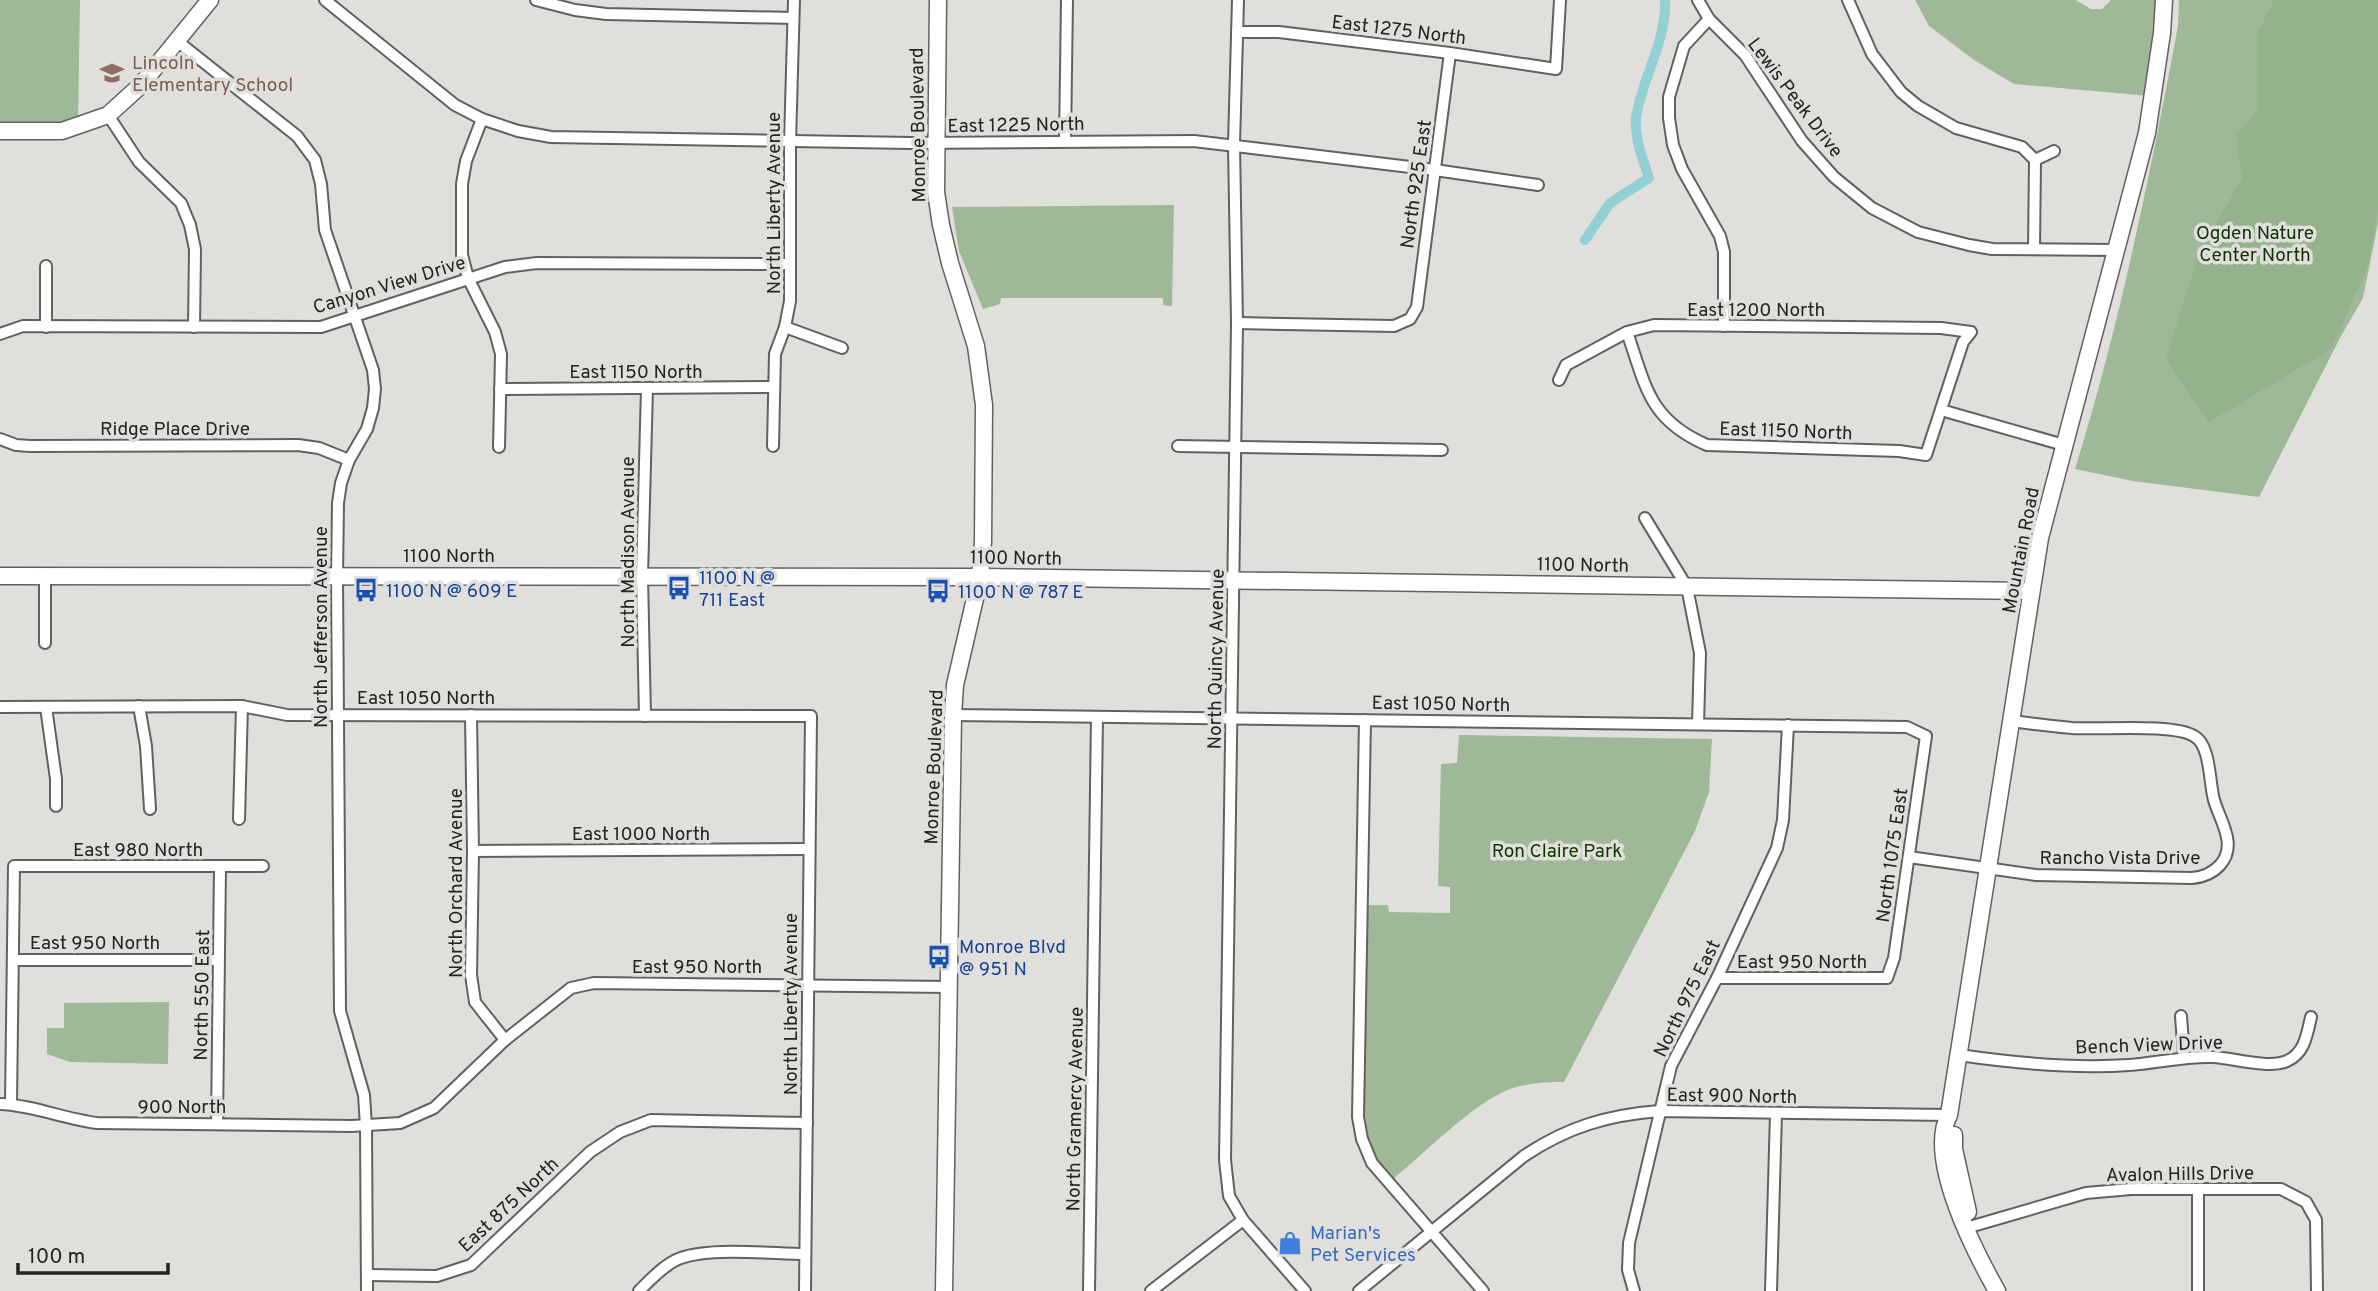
<svg xmlns="http://www.w3.org/2000/svg" width="2378" height="1291" viewBox="0 0 2378 1291" font-family="Overpass,sans-serif">
  <style>
    .green { fill: #9fb897 }
    .forest { fill: #94b28b }
    .lines { fill: none; stroke-linecap: round; stroke-linejoin: round }
    .canal { stroke: #92d0d4; stroke-width: 10 }
    .street-casing { stroke: #63615e; stroke-width: 14 }
    .secondary-casing { stroke: #63615e; stroke-width: 19 }
    .street { stroke: #fff; stroke-width: 10 }
    .secondary { stroke: #fff; stroke-width: 16 }
    .labels { text-anchor: middle; stroke-width: 7; stroke-linejoin: round; paint-order: stroke }
    .street-label { font-size: 19px; fill: #242322; stroke: #e1dfdc }
    .education-label { font-size: 19px; fill: #785e54; stroke: #e1dfdc; text-anchor: start }
    .park-label { font-size: 19px; fill: #0e3500; stroke: #e1dfdc }
    .transit-label { font-size: 19px; fill: #164399; stroke: #e1dfdc; text-anchor: start }
    .shop-label { font-size: 19px; fill: #366cbe; stroke: #e1dfdc; text-anchor: start }
  </style>
  <rect width="100%" height="100%" fill="#e1dfdc"/>
  <!-- green -->
  <g class="green">
    <path d="M0 0H80L78 121 60 127H0Z"/>
    <path d="M1915 0H2076L2091 9H2102L2111 0H2160L2150 96 2014 84 1974 60 1929 26Z"/>
    <path d="M2179 0H2378V223L2363 298 2341 336 2259 497 2133 481 2075 469C2120 324 2150 175 2178 26Z"/>
    <path d="M1174 205 1172 306 1163 305V298H1001L1000 304 983 309 959 251 952 207Z"/>
    <path d="M1459 735 1712 739 1709 792 1695 831 1564 1082C1544 1082 1524 1083 1505 1091 1467 1109 1426 1152 1393 1179 1375 1158 1367 1145 1363 1118L1368 905H1388L1389 912 1450 913V887L1438 886 1441 764 1457 763Z"/>
    <path d="M169 1002 168 1064 70 1062 47 1054V1028H64V1003Z"/>
  </g>
  <!-- forest -->
  <path class="forest" d="M2274 0H2378V209L2368 266 2331 349 2209 422 2166 359 2198 256 2242 178 2236 135 2258 110 2257 34Z"/>
  <g class="lines">
    <!-- canal -->
    <path class="canal" d="M1585 240 1610 203 1649 178C1643 159 1634 138 1636 118 1641 81 1667 40 1665 0"/>
    <!-- street casing -->
    <g class="street-casing">
      <g id="street">
        <path d="M325 0 455 105 482 119 518 131 551 137 911 143 1194 141 1435 170 1538 185"/>
        <path d="M536 0 575 10 606 14 793 18"/>
        <path d="M1238 0 1234 144 1237 323 1225 1160 1229 1196 1243 1220 1305 1291"/>
        <path d="M1698 0 1709 19 1745 55 1802 141 1834 177 1872 208 1918 232 1969 245 1992 249 2116 250"/>
        <path d="M1848 0 1872 54 1901 92 1918 106 1956 128 2022 147 2035 160 2034 249"/>
        <path d="M1709 19 1684 46 1669 97V118L1673 145 1682 169 1720 236 1724 252V326"/>
        <path d="M1237 32H1279L1450 53 1556 69 1560 0"/>
        <path d="M177 41 297 136 315 160 321 184 325 230 373 370 375 389 373 408 367 429 349 460 341 483 338 503 337 576 340 1011 364 1095 366 1126 367 1291"/>
        <path d="M108 115 139 162 181 203 190 225 195 249 194 327"/>
        <path d="M482 119 466 161 462 184V255L468 278 495 332 501 354 499 447"/>
        <path d="M1065 141 1067 0"/>
        <path d="M2035 160 2054 151"/>
        <path d="M46 266V327"/>
        <path d="M1237 323 1394 326 1410 319 1417 307 1450 53"/>
        <path d="M785 327 842 348"/>
        <path d="M0 334 23 326 321 327 505 267 537 263 789 264"/>
        <path d="M1559 380 1566 365 1627 332 1654 325 1941 328 1971 332 1963 342 1926 455 1899 451 1707 445C1649 420 1646 387 1627 332"/>
        <path d="M500 389 773 387"/>
        <path d="M1941 410 2064 445"/>
        <path d="M0 439 16 445 30 446 298 445 319 448 349 460"/>
        <path d="M773 446 775 354 785 327 790 301V142L794 0"/>
        <path d="M1178 446 1442 450"/>
        <path d="M1645 518 1687 587 1700 653 1698 724"/>
        <path d="M45 643V576"/>
        <path d="M139 706 146 746 150 809"/>
        <path d="M0 707 242 706 287 715 811 716 805 1291"/>
        <path d="M46 707 56 779V806"/>
        <path d="M471 715 473 851 471 975 475 1002 505 1040"/>
        <path d="M953 715 1907 727 1926 736 1894 958 1887 978H1717"/>
        <path d="M645 716 642 576 647 388"/>
        <path d="M1365 720 1358 1117 1362 1139 1372 1163 1483 1291"/>
        <path d="M239 819 242 706"/>
        <path d="M473 851 809 849"/>
        <path d="M1909 857 2036 875 2192 878C2203 877 2212 874 2220 865 2238 845 2220 821 2214 800 2209 783 2211 745 2194 736 2173 723 2099 730 2072 728 2052 726 2032 724 2013 721"/>
        <path d="M13 960H218"/>
        <path d="M2181 1016 2184 1057"/>
        <path d="M1959 1055C2014 1063 2072 1069 2129 1065 2157 1063 2184 1056 2213 1057 2233 1058 2269 1069 2287 1061 2305 1053 2307 1034 2311 1017"/>
        <path d="M0 1104C33 1105 64 1119 97 1123L352 1126 400 1123 434 1108 505 1040 571 988 594 983 950 987"/>
        <path d="M11 1104 14 866H263"/>
        <path d="M217 1124 220 867"/>
        <path d="M2198 1189V1291"/>
        <path d="M1966 1228 2086 1193 2131 1189H2281L2306 1202 2316 1220 2317 1291"/>
        <path d="M367 1275 437 1276 471 1265 590 1152 620 1132 651 1120 807 1123"/>
        <path d="M639 1291C650 1280 662 1267 676 1260 705 1246 772 1254 805 1254"/>
        <path d="M1089 1291 1097 717"/>
        <path d="M1151 1291 1243 1220"/>
        <path d="M1359 1291 1524 1156C1567 1127 1608 1115 1659 1111L1949 1115"/>
        <path d="M1634 1291 1628 1270 1629 1243 1671 1066 1717 978 1777 848 1783 820 1788 725"/>
        <path d="M1771 1291 1776 1113"/>
      </g>
    </g>
    <!-- secondary casing -->
    <g class="secondary-casing">
      <g id="secondary">
        <path d="M938 0 936 192 941 225 950 263 976 346 984 405 983 542 980 577 955 685 953 715 944 1291"/>
        <path d="M0 131H62L108 115 140 86 210 0"/>
        <path d="M0 576 980 577 2031 591"/>
        <path d="M1954 1135V1149L1968 1212"/>
        <path d="M1997 1291C1975 1252 1926 1158 1949 1115L2040 538 2147 133 2162 33 2164 0"/>
      </g>
    </g>
    <!-- street -->
    <use href="#street" class="street"/>
    <!-- secondary -->
    <use href="#secondary" class="secondary"/>
  </g>
  <!-- icons -->
  <defs>
    <g id="school-bare" transform="scale(1.89)"><path d="M0-5L7-2L0 1L-7-2ZM-4 1L0 2.5L4 1V4Q0 6-4 4Z" fill="#8d6e63" stroke="#e1dfdc" stroke-width="2.5" paint-order="stroke"/></g>
    <g id="bus-bare" transform="scale(1.89)"><path d="M-5-6H5V4H4V6H2V4H-2V6H-4V4H-5ZM-3.5-4V0h7V-4ZM-3.5 1.2v1.5H-2V1.2ZM2 1.2v1.5H3.5V1.2Z" fill="#1a4fb4" stroke="#e1dfdc" stroke-width="2.5" paint-order="stroke"/></g>
    <g id="shop-bare" transform="scale(1.89)"><path d="M-5-2.5h2.3a2.7 3.5 0 0 1 5.4 0H5L5.5 6h-11ZM-1.5-2.5h3a1.5 2.3 0 0 0-3 0Z" fill="#3f7fe0" stroke="#e1dfdc" stroke-width="2.5" paint-order="stroke"/></g>
  </defs>
  <g fill-rule="evenodd">
    <use href="#school-bare" x="112" y="73"/>
    <use href="#bus-bare" x="679" y="588"/>
    <use href="#bus-bare" x="366" y="590"/>
    <use href="#bus-bare" x="938" y="591"/>
    <use href="#bus-bare" x="939" y="957"/>
    <use href="#shop-bare" x="1290" y="1243"/>
  </g>
  <g class="labels">
    <!-- street labels -->
    <g class="street-label">
      <text transform="translate(1399 29) rotate(7)" y="7">East 1275 North</text>
      <text transform="translate(1796 97) rotate(53)" y="7">Lewis Peak Drive</text>
      <text transform="translate(1016 124) rotate(-1)" y="7">East 1225 North</text>
      <text transform="translate(917 125) rotate(-91)" y="7">Monroe Boulevard</text>
      <text transform="translate(1415 184) rotate(-82)" y="7">North 925 East</text>
      <text transform="translate(773 203) rotate(-90)" y="7">North Liberty Avenue</text>
      <text transform="translate(389 284) rotate(-17)" y="7">Canyon View Drive</text>
      <text x="1756" y="316">East 1200 North</text>
      <text x="636" y="378">East 1150 North</text>
      <text x="175" y="435">Ridge Place Drive</text>
      <text transform="translate(1786 430) rotate(2)" y="7">East 1150 North</text>
      <text transform="translate(2020 550) rotate(-79)" y="7">Mountain Road</text>
      <text transform="translate(627 552) rotate(-90)" y="7">North Madison Avenue</text>
      <text x="449" y="562">1100 North</text>
      <text transform="translate(1016 557) rotate(1)" y="7">1100 North</text>
      <text transform="translate(1583 564) rotate(1)" y="7">1100 North</text>
      <text transform="translate(320 627) rotate(-90)" y="7">North Jefferson Avenue</text>
      <text transform="translate(1215 659) rotate(-89)" y="7">North Quincy Avenue</text>
      <text x="426" y="704">East 1050 North</text>
      <text transform="translate(1441 703) rotate(1)" y="7">East 1050 North</text>
      <text transform="translate(933 767) rotate(-88)" y="7">Monroe Boulevard</text>
      <text x="641" y="840">East 1000 North</text>
      <text x="138" y="856">East 980 North</text>
      <text transform="translate(1891 855) rotate(-82)" y="7">North 1075 East</text>
      <text x="2120" y="864">Rancho Vista Drive</text>
      <text transform="translate(455 883) rotate(-90)" y="7">North Orchard Avenue</text>
      <text x="95" y="949">East 950 North</text>
      <text x="1802" y="968">East 950 North</text>
      <text x="697" y="973">East 950 North</text>
      <text transform="translate(201 995) rotate(-89)" y="7">North 550 East</text>
      <text transform="translate(1686 998) rotate(-64)" y="7">North 975 East</text>
      <text transform="translate(790 1004) rotate(-90)" y="7">North Liberty Avenue</text>
      <text transform="translate(2149 1044) rotate(-2)" y="7">Bench View Drive</text>
      <text transform="translate(1732 1095) rotate(1)" y="7">East 900 North</text>
      <text x="182" y="1113">900 North</text>
      <text transform="translate(1074 1109) rotate(-89)" y="7">North Gramercy Avenue</text>
      <text transform="translate(2180 1173) rotate(-1)" y="7">Avalon Hills Drive</text>
      <text transform="translate(508 1204) rotate(-43)" y="7">East 875 North</text>
    </g>
    <!-- education labels -->
    <g class="education-label">
      <text x="132" y="69">Lincoln<tspan x="132" dy="22">Elementary School</tspan></text>
    </g>
    <!-- park labels -->
    <g class="park-label">
      <text x="2255" y="239">Ogden Nature<tspan x="2255" dy="22">Center North</tspan></text>
      <text x="1557" y="857">Ron Claire Park</text>
    </g>
    <!-- transit labels -->
    <g class="transit-label">
      <text x="699" y="584">1100 N @<tspan x="699" dy="22">711 East</tspan></text>
      <text x="386" y="597">1100 N @ 609 E</text>
      <text x="958" y="598">1100 N @ 787 E</text>
      <text x="959" y="953">Monroe Blvd<tspan x="959" dy="22">@ 951 N</tspan></text>
    </g>
    <!-- shop labels -->
    <g class="shop-label">
      <text x="1310" y="1239">Marian's<tspan x="1310" dy="22">Pet Services</tspan></text>
    </g>
  </g>
  <!-- scale -->
  <path d="M18 1263v10h150v-10" fill="none" stroke="#242322" stroke-width="3.5"/>
  <text x="28" y="1263" font-size="21" fill="#242322" stroke="#e1dfdc" stroke-width="5" paint-order="stroke">100 m</text>
</svg>
